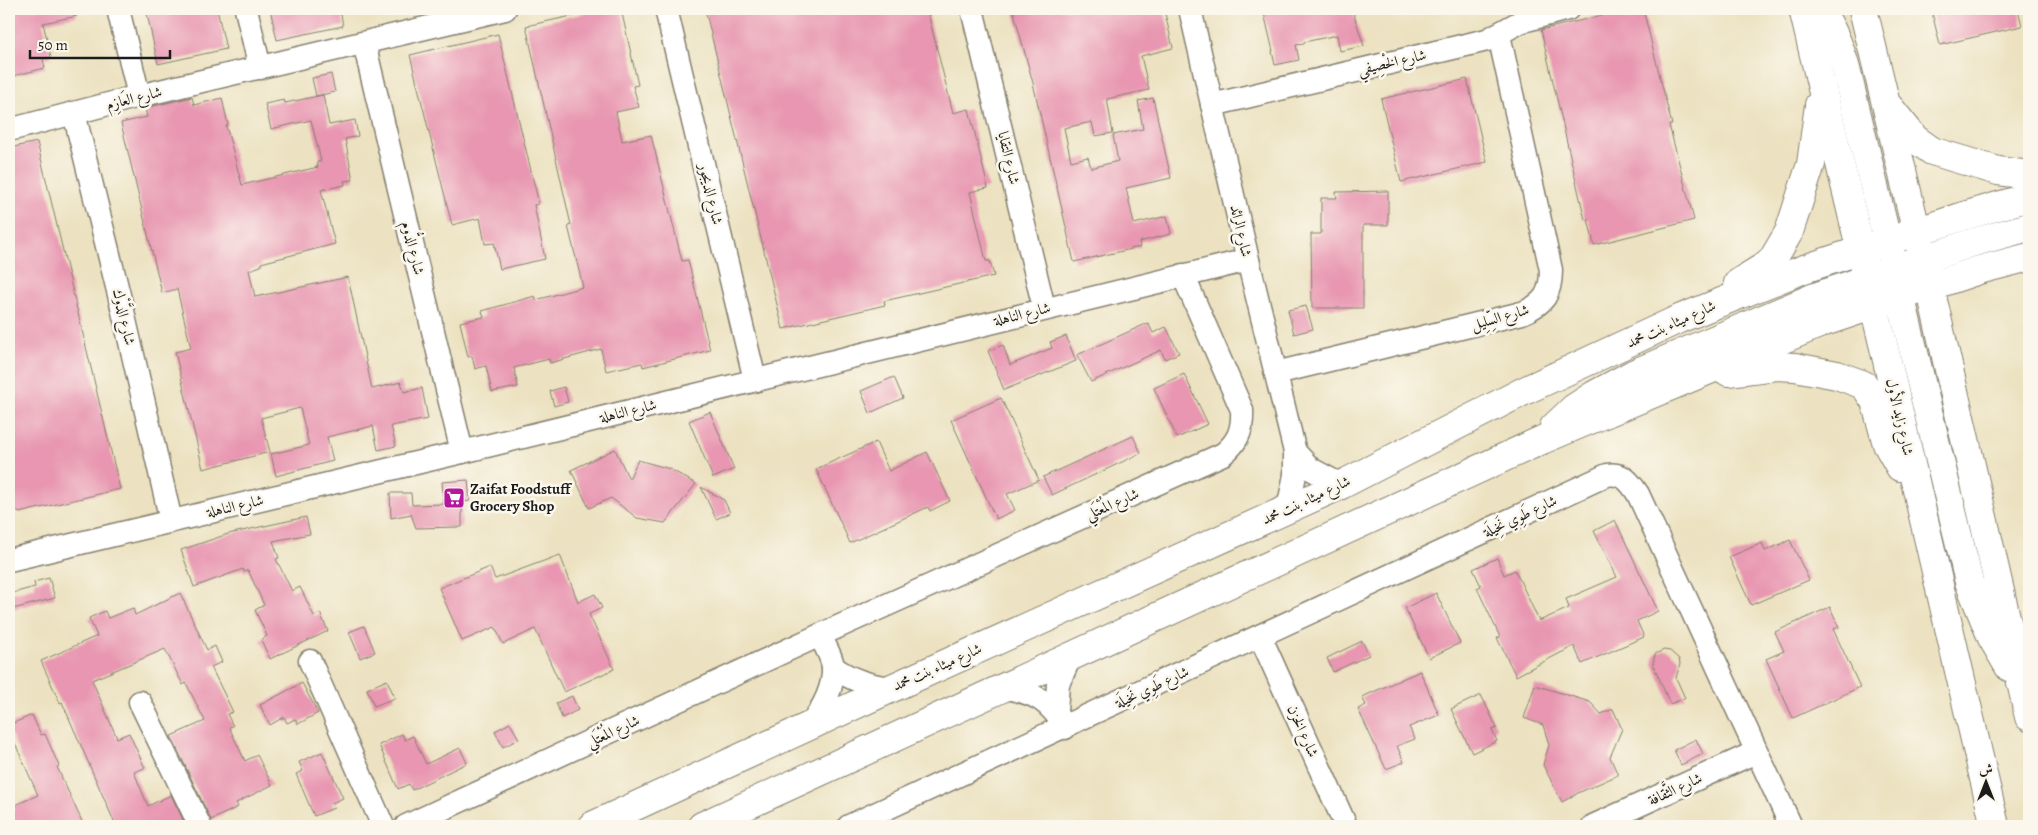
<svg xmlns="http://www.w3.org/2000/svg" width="2038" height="835" viewBox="0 0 2038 835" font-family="Alegreya,Amiri,serif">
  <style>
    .building { fill: #e896b1 }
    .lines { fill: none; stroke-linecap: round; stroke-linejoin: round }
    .minor-casing { stroke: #847f6e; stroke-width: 25 }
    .major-casing { stroke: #847f6e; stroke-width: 30 }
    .minor { stroke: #fff; stroke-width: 22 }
    .major { stroke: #fff; stroke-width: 28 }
    .labels { text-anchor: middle; stroke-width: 5; stroke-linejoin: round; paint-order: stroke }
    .street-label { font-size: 15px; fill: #1c1c1c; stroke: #fbf7ec }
    .poi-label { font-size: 15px; font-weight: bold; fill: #1c1c1c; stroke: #fbf7ec; text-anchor: start }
  </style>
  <rect width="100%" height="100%" fill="#fbf7ec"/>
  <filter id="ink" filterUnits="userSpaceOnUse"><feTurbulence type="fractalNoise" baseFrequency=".02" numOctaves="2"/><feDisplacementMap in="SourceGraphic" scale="10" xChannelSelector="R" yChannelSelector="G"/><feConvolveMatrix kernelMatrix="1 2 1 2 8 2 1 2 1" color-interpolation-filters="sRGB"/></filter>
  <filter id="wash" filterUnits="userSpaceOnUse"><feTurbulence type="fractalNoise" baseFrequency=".0096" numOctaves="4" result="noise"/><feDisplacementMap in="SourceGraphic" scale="20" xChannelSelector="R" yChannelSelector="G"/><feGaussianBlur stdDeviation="1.12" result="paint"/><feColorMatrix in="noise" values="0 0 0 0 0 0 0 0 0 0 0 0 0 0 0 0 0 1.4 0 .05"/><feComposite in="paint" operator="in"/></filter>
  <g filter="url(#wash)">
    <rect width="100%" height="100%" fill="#ece2c1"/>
    <g id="blocks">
      <!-- building -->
      <g class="building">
        <path d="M9 9H76L77 16 43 23 51 57 43 59 45 68 9 77Z"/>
        <path d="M146 9H217L226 49 158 64Z"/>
        <path d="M270 9H340L343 26 277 40Z"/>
        <path d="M604 9H621L638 85 633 86 639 107 616 112 622 141 651 135 682 261 688 260 710 350 643 367 642 363 606 371 601 349 550 363 549 359 514 368 518 387 492 392 486 366 475 369 472 356 468 357 460 322 484 317 482 311 535 296 536 300 583 287 568 226 571 225 526 26Z"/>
        <path d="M705 9H927L953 113 969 109 977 142 988 188 970 192 986 261H990L994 276 884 301 885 305 783 329Z"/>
        <path d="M1013 9H1164L1173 48 1141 56 1149 90 1107 99 1113 133 1095 136 1092 122 1064 128 1071 161 1088 157 1091 168 1118 161 1113 135 1143 129 1138 101 1153 98 1171 178 1126 188 1134 224 1167 216 1171 234 1139 242 1140 247 1074 262 1033 83Z"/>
        <path d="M1263 9H1352L1364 46 1340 51 1337 35 1304 42V44L1296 45 1299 60 1275 65 1272 51H1273Z"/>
        <path d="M1628 9H1643L1672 125H1669L1694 220 1594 245 1588 219 1585 220 1541 30Z"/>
        <path d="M1931 9H2018L2022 26 1940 45Z"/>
        <path d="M498 34 539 204 534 205 545 259 500 269 494 243 485 244 480 218 452 225 410 55Z"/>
        <path d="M331 74 335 92 316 96 312 78Z"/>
        <path d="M1467 79 1487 162 1401 182 1381 99Z"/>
        <path d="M323 95 329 125 355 120 358 136 345 139 353 180 344 181 345 185 321 190 335 244 261 263V266L249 270 255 297 348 277 372 389 401 382 404 392 422 388 428 419 391 426 396 446 378 450 373 426 327 437 333 461 276 476 271 454 309 445 300 408 261 418 270 452 203 469 175 352 191 348 177 289 162 293 121 123 147 117 145 108 192 97 194 105 222 98 228 125 226 126 242 185 318 167 317 162 321 161 311 120 271 129 265 104 284 100 285 103Z"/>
        <path d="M37 142 120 489 19 513 18 511 9 513V148Z"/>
        <path d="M1388 191V225H1363V308H1312L1311 234H1321V198H1337L1336 192Z"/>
        <path d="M1306 306 1313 329 1294 334 1288 310Z"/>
        <path d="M1148 323 1153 333 1166 327 1179 353 1165 359 1161 350 1091 382 1077 355Z"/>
        <path d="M1066 336 1076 361 1004 390 988 351 1003 345 1010 365 1052 348 1050 342Z"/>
        <path d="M1184 374 1208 424 1177 438 1154 388Z"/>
        <path d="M894 377 903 398 870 413 861 391Z"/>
        <path d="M564 387 568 402 554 406 550 391Z"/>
        <path d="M1001 398 1039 480 1007 494 1015 510 996 519 951 420Z"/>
        <path d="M710 412 734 469 713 478 689 421Z"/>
        <path d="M1133 436 1141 453 1052 495 1043 477Z"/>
        <path d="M876 442 889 471 927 452 950 501 930 511 928 507 850 543 816 469Z"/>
        <path d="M615 449 629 479 638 460 670 469 696 484 665 523 637 518 611 498 589 508 571 470Z"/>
        <path d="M468 480 470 501 462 502V527L416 528 411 514 391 518 390 493H411L412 505 444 504 442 482Z"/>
        <path d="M701 487 724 500 730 513 716 519Z"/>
        <path d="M306 517 310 534 273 541 279 558 276 559 292 591 300 587 314 616 320 613 328 631 270 659 261 640 267 636 255 610 264 605 248 570 244 572 243 569 194 587 181 550 228 534Z"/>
        <path d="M1615 520 1658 611 1637 621 1644 637 1582 664 1574 646 1516 676 1497 638 1500 637 1477 588 1481 586 1473 569 1497 558 1504 575 1515 570 1539 621 1569 608 1566 599 1617 577 1594 531Z"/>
        <path d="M1790 540 1809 580 1751 605 1729 557 1762 543 1765 551Z"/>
        <path d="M560 555 578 602 595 594 602 608 589 614 614 669 564 692 535 629 503 644 495 627 462 641 439 588 490 567 495 579Z"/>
        <path d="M49 578 55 598 9 610V594L35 587 34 582Z"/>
        <path d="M180 593 207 650 215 646 222 662 211 667 233 712 227 714 233 726 229 727 245 761 257 755 272 785 236 803 238 807 211 820 171 736 205 721 186 683 183 685 165 649 92 680 117 738 129 733 145 768 134 772 148 806 171 795 186 826H116L62 702 60 703 41 661 97 636 89 618 105 611 108 618 133 608 135 615Z"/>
        <path d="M1436 593 1460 643 1429 658 1405 608Z"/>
        <path d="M1830 607 1839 627 1833 629 1860 687 1793 718 1766 659 1784 651 1775 632Z"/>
        <path d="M364 626 375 652 360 658 349 632Z"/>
        <path d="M1362 641 1369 655 1333 672 1327 658Z"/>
        <path d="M1664 650 1670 651 1679 659 1680 664 1676 678 1685 698 1670 704 1653 664 1655 654Z"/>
        <path d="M1420 671 1439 715 1409 727 1415 739 1397 746 1404 762 1386 769 1358 709 1366 705 1362 697Z"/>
        <path d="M387 680 395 698 374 706 367 689Z"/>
        <path d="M302 683 318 713 298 724 295 719 287 723 284 717 270 725 260 705Z"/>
        <path d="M1535 685 1590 702 1601 714 1613 709 1622 729 1610 757 1618 775 1578 793 1562 802 1543 765 1549 745 1543 725 1524 718Z"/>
        <path d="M1481 695 1497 728 1492 730 1497 741 1472 753 1451 709Z"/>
        <path d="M572 696 578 710 562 718 556 703Z"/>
        <path d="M32 715 41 735 45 734 59 766 57 767 84 826H9V813L15 810 13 806 38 795 9 730V725Z"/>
        <path d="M510 723 519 739 503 747 495 731Z"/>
        <path d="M402 734 405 740 413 736 426 764 460 748 467 763 412 790 409 784 398 789 379 745Z"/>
        <path d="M1696 739 1703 754 1681 765 1674 750Z"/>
        <path d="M322 752 343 798 332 803 334 808 314 816 296 774 303 771 299 762Z"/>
      </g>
    </g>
  </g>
  <g filter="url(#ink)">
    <use href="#blocks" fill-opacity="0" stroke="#847f6e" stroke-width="1"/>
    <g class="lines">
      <!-- minor casing -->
      <g class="minor-casing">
        <g id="minor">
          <path d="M118 9 139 96"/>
          <path d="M246 9 260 68"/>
          <path d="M666 9 755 380"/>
          <path d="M972 9 1044 308"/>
          <path d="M1190 9 1248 260 1295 452V475L1288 509"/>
          <path d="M364 43 462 452"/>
          <path d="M1212 105 1487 40 1520 22 1568 9"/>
          <path d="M74 113 122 307 171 521"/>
          <path d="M9 130 139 96 505 9"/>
          <path d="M1276 373 1522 313C1544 304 1551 294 1551 270L1499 35"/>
          <path d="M1295 452 1311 469 1341 485"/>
          <path d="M9 560 462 452 1248 260"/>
          <path d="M1260 636 1346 826"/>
          <path d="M310 661 383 826"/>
          <path d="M833 667C851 680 869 686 892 688"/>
          <path d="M1005 688C1035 693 1050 701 1065 728"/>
          <path d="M140 702 200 826"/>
          <path d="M1056 711 1058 684 1070 658"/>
          <path d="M809 727C821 711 834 689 833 668 833 658 824 645 820 635"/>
          <path d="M406 826 820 635 1223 454C1238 442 1243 430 1242 410L1183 275"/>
          <path d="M849 826 1607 475C1623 472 1630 482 1638 494L1791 826"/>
          <path d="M1593 826 1756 752"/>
        </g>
      </g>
      <!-- major casing -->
      <g class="major-casing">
        <g id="major">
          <path d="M1803 9 1885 352 1995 826"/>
          <path d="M1819 9C1833 28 1840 47 1846 69L1969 582 1992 638 2009 667"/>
          <path d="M1863 9 1930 287 2029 717"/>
          <path d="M1890 108 1915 139 1932 151 1998 171 2029 175"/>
          <path d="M1738 283 1762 268 1773 259 1789 232 1811 164 1819 105"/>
          <path d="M1728 372 1776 366 1795 367 1837 375 1864 385 1875 401 1887 444 1900 467"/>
          <path d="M1554 427 1574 408 1594 395 1633 374 1815 297 1971 243 2029 227"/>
          <path d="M592 826 892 688 1341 485 1524 391 1679 319 1804 269 1964 216 2029 197"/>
          <path d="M702 826 1542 440 1824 322 1979 270 2029 257"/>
        </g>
      </g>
      <!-- minor -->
      <use href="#minor" class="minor"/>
      <!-- major -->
      <use href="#major" class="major"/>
    </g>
  </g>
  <!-- icons -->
  <defs>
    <g id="supermarket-square" transform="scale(1.125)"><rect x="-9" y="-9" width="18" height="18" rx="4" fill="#b5179e" stroke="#fbf7ec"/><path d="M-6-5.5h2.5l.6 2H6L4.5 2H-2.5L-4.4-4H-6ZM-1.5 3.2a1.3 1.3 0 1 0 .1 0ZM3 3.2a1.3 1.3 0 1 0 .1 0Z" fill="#fff"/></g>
  </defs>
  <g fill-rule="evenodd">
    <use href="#supermarket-square" x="454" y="498"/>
  </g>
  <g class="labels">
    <!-- street labels -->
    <g class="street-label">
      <text transform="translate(1392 62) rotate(-13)" y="5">شارع الخْصِيفي</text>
      <text transform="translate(134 98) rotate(-14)" y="5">شارع العَازِم</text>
      <text transform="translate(1009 158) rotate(77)" y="5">شارع التقايا</text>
      <text transform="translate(711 194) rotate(77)" y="5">شارع الديجور</text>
      <text transform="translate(1241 231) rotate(77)" y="5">شارع الرائد</text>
      <text transform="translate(413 248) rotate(76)" y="5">شارع الدُّوم</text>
      <text transform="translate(1022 314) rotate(-14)" y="5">شارع الناهلة</text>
      <text transform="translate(124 317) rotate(77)" y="5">شارع الدَّوْك</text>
      <text transform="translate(1500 317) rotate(-16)" y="5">شارع السِّلِيل</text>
      <text transform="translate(1671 324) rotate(-24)" y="5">شارع ميثاء بنت محمد</text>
      <text transform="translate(628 411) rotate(-14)" y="5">شارع الناهلة</text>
      <text transform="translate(1900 417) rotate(77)" y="5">شارع زايد الأول</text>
      <text transform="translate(1306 500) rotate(-25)" y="5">شارع ميثاء بنت محمد</text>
      <text transform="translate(1112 504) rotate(-24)" y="5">شارع المُعْتَلي</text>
      <text transform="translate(235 506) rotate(-13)" y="5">شارع الناهلة</text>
      <text transform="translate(1520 516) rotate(-25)" y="5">شارع طَوِي نَخِيلَة</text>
      <text transform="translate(937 667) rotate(-24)" y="5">شارع ميثاء بنت محمد</text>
      <text transform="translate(1152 687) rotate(-25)" y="5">شارع طَوِي نَخِيلَة</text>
      <text transform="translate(613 731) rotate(-25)" y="5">شارع المُعْتَلي</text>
      <text transform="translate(1303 731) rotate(66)" y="5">شارع الخزن</text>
      <text transform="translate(1675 789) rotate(-25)" y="5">شارع الثَّقافة</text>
    </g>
    <!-- poi labels -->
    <g class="poi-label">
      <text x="470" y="494">Zaifat Foodstuff<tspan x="470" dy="17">Grocery Shop</tspan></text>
    </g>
  </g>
  <!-- margin -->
  <rect width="2038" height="835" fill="none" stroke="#fbf7ec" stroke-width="30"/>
  <!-- north arrow -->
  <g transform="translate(1986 782)" stroke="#fbf7ec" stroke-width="4" paint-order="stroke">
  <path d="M0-4L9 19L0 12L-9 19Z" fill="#1c1c1c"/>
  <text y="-8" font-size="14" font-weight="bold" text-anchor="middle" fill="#1c1c1c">ش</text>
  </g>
  <!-- scale -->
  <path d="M30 50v8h140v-8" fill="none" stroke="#1c1c1c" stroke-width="2.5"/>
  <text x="38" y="50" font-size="15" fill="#1c1c1c" stroke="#fbf7ec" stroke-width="4" paint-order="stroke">50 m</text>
</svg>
